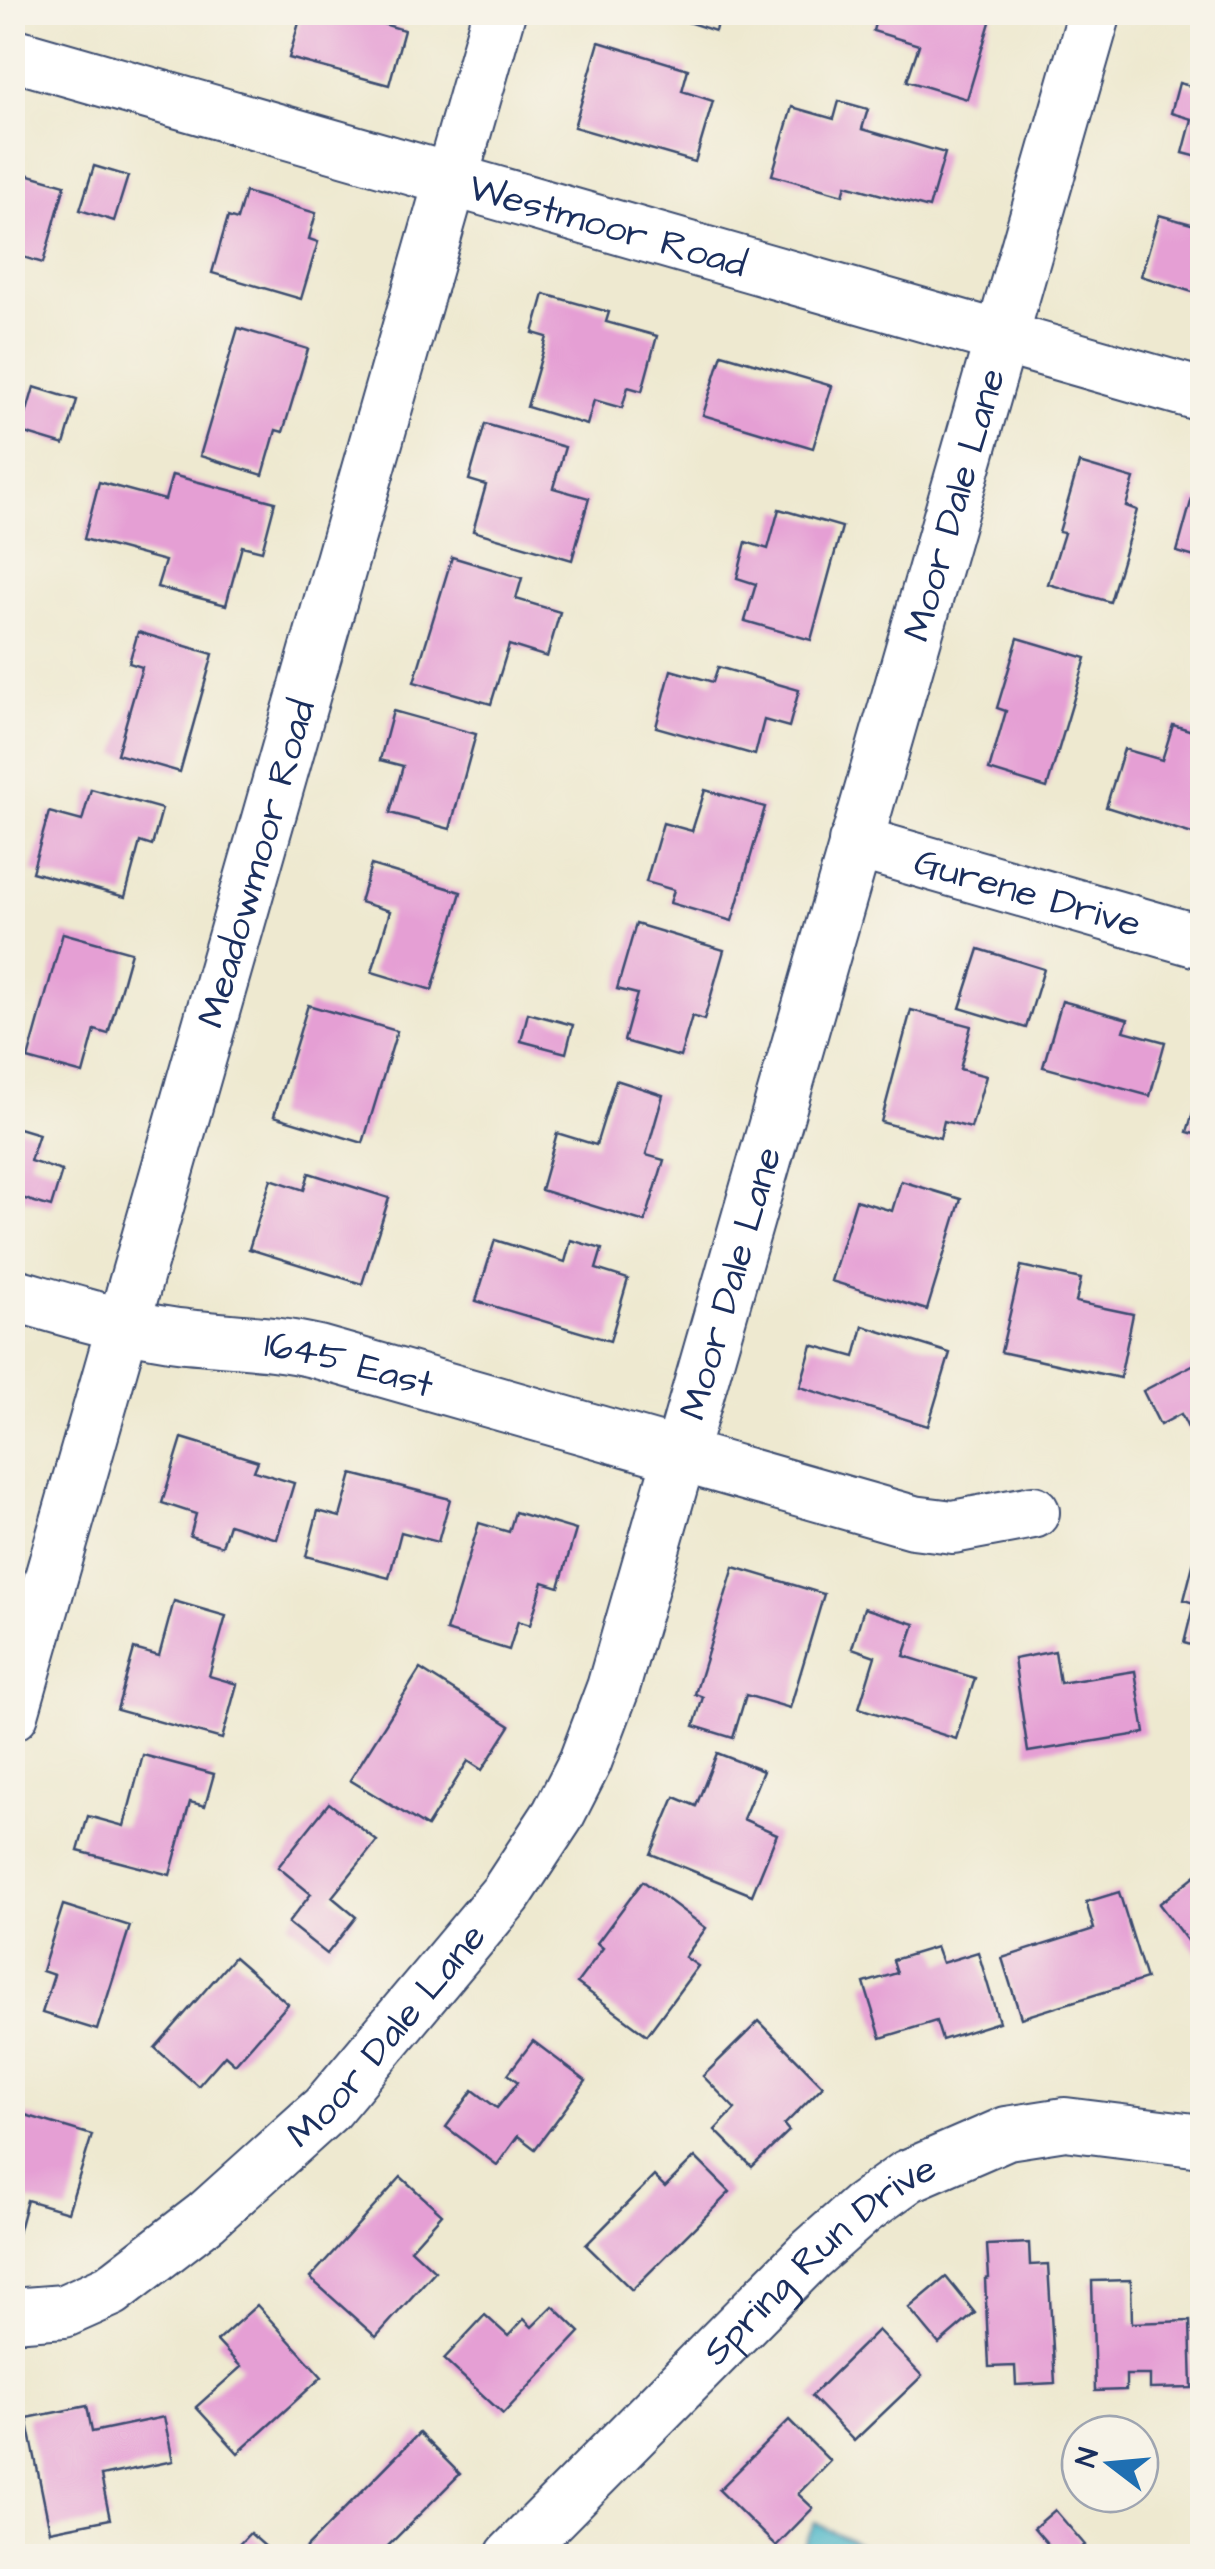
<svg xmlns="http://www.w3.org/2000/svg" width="1215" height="2569" viewBox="0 0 1215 2569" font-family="'Architects Daughter',sans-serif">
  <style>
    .water { fill: #4bb6c7; stroke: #337292; stroke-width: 2.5 }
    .building { fill: #e59fd4 }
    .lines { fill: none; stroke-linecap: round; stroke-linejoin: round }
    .minor-casing { stroke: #3b4b6f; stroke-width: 56 }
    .minor { stroke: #fff; stroke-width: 52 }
    .labels { text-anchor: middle; stroke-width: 8; stroke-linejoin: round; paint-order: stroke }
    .street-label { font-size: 38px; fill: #1b2f5e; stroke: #f7f3e8 }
  </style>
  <rect width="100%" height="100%" fill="#f7f3e8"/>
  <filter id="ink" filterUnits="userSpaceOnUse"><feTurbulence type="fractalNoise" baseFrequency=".01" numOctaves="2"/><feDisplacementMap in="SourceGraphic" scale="20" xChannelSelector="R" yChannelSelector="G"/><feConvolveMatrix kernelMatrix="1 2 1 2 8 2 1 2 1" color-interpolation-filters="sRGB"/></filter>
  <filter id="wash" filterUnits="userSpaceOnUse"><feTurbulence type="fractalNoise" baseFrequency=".0048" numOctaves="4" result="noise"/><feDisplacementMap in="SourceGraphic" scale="40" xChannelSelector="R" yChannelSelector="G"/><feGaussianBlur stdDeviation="2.25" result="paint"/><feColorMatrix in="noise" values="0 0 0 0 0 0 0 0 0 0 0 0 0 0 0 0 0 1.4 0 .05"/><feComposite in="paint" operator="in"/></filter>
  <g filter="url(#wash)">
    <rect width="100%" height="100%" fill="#eee9d0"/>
    <!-- water -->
    <path class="water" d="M815 2523 875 2552 872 2556H817L802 2549Z"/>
    <g id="blocks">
      <!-- building -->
      <g class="building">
        <path d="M302 12H364L363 18 404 30 389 85 289 58Z"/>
        <path d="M657 12H720L715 31Z"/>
        <path d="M878 12H993L967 99 907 81 919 45 873 31Z"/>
        <path d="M599 42 688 69 682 91 713 101 695 162 574 127Z"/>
        <path d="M1179 83 1202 89V158L1183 153 1192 119 1171 113Z"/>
        <path d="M839 101 868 109 862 129 945 153 929 208 846 185 843 195 772 175 792 107 834 119Z"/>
        <path d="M94 166 128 176 114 221 80 210Z"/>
        <path d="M12 170 65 185 43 263 16 255 22 234 12 231Z"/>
        <path d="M245 192 316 213 309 239 318 242 301 299 212 273 228 217 237 220Z"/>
        <path d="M1159 215 1202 227V295L1141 276Z"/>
        <path d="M544 294 609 312 606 322 657 336 642 391 628 387 622 408 594 400 587 425 527 407 547 337 533 333Z"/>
        <path d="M238 328 308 349 283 432 276 430 263 475 200 456Z"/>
        <path d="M722 354 832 386 813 448 703 415Z"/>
        <path d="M34 387 77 400 64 445 21 432Z"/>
        <path d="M485 424 565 447 553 488 589 498 572 560 473 531 486 485 469 480Z"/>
        <path d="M1079 463 1134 479 1126 506 1137 510 1110 602 1048 584 1064 533 1059 532Z"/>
        <path d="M172 475 275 502 262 551 242 546 226 605 157 587 165 561 84 539 99 482 165 500Z"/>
        <path d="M1192 498 1202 501V559L1177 552Z"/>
        <path d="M779 509 842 527 811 640 745 621 756 584 737 578 746 542 768 549Z"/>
        <path d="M452 557 522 578 516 599 560 612 547 657 509 645 491 704 414 682Z"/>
        <path d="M138 632 213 654 180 772 117 754 142 667 129 663Z"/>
        <path d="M1018 638 1086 658 1047 788 989 770 1006 711 997 708Z"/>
        <path d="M718 667 799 690 789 727 764 720 755 755 656 727 671 670 713 682Z"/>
        <path d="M393 711 476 734 450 829 390 813 403 766 380 760Z"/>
        <path d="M1173 725 1202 734V837L1106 807 1124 749 1162 760Z"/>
        <path d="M91 789 162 809 152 846 140 842 125 897 32 872 49 812 82 821Z"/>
        <path d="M705 790 765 807 732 921 670 903 674 890 646 882 663 823 692 831Z"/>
        <path d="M371 865 461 892 432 990 372 972 390 911 360 902Z"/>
        <path d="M636 924 724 950 704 1020 692 1016 680 1057 624 1041 637 994 617 989Z"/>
        <path d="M63 933 131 952 108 1034 95 1030 83 1074 28 1059Z"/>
        <path d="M979 949 1044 969 1026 1028 960 1008Z"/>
        <path d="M1062 1001 1128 1019 1124 1031 1165 1042 1150 1096 1043 1067Z"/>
        <path d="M308 1005 397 1031 363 1143 274 1116Z"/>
        <path d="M911 1010 971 1026 960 1069 986 1076 971 1128 944 1121 940 1138 881 1122Z"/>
        <path d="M528 1013 573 1025 566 1053 521 1041Z"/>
        <path d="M616 1080 663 1095 646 1155 664 1160 645 1222 541 1190 557 1133 596 1145Z"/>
        <path d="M1202 1083V1136L1187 1132Z"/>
        <path d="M12 1126 39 1134 30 1161 62 1171 51 1207 12 1195Z"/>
        <path d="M309 1173 389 1198 362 1284 249 1249 271 1179 304 1190Z"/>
        <path d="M901 1181 961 1199 927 1310 831 1281 856 1200 892 1211Z"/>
        <path d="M495 1240 565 1262 571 1240 602 1249 596 1269 628 1279 610 1341 476 1301Z"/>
        <path d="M1021 1266 1081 1279 1076 1302 1133 1314 1120 1378 1001 1352Z"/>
        <path d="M863 1326 950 1353 928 1426 800 1387 812 1345 855 1357Z"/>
        <path d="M1202 1360V1425L1190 1432 1181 1414 1160 1425 1143 1391Z"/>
        <path d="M182 1438 258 1461 254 1471 294 1483 277 1539 229 1524 222 1546 190 1536 196 1514 162 1503Z"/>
        <path d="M352 1474 450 1499 438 1542 401 1532 389 1578 306 1556 318 1511 340 1517Z"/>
        <path d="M515 1512 576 1530 559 1587 543 1582 530 1625 518 1621 509 1650 446 1631 479 1523 509 1532Z"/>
        <path d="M1201 1534H1202V1648L1184 1643 1194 1603 1184 1600Z"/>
        <path d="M734 1567 824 1594 790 1708 746 1695 733 1738 694 1726 703 1697 695 1694Z"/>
        <path d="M174 1601 226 1616 209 1676 237 1684 222 1739 117 1710 134 1649 159 1656Z"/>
        <path d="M864 1608 915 1624 904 1656 975 1678 956 1739 859 1708 875 1656 852 1648Z"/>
        <path d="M1055 1651 1060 1683 1135 1671 1145 1733 1028 1752 1014 1659Z"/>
        <path d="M420 1669 510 1726 482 1770 468 1761 427 1827 350 1780Z"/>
        <path d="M717 1753 763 1771 743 1819 777 1834 752 1895 651 1854 675 1797 696 1806Z"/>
        <path d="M143 1755 214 1774 205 1806 190 1802 170 1875 78 1851 88 1816 124 1826Z"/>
        <path d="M329 1803 377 1841 332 1897 356 1917 327 1954 288 1923 311 1894 278 1867Z"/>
        <path d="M1202 1870V1960L1159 1904Z"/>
        <path d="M643 1881 706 1928 685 1957 698 1966 647 2035 577 1983 603 1948 597 1943Z"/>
        <path d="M1119 1892 1146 1979 1021 2018 1002 1958 1094 1929 1086 1902Z"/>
        <path d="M63 1905 130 1926 97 2030 42 2013 54 1975 42 1971Z"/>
        <path d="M936 1947 942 1963 978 1952 999 2022 942 2040 936 2021 881 2038 864 1983 897 1973 893 1960Z"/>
        <path d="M234 1957 288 2004 235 2064 225 2055 198 2086 155 2048Z"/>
        <path d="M759 2021 823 2086 784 2125 789 2131 752 2167 715 2130 735 2109 703 2076Z"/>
        <path d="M533 2041 586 2081 535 2149 518 2136 497 2165 446 2127 473 2090 497 2108 518 2082 508 2074Z"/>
        <path d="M12 2111 92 2135 68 2212 27 2200 17 2237 12 2235V2186L22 2156 12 2154Z"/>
        <path d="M695 2157 730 2192 632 2290 586 2245 654 2176 665 2187Z"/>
        <path d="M401 2177 442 2214 411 2249 435 2271 376 2337 310 2278Z"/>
        <path d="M1029 2243 1030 2265 1048 2264 1055 2383 1016 2385 1015 2366 989 2367 985 2279 989 2278 987 2245Z"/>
        <path d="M946 2277 975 2313 939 2344 909 2308Z"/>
        <path d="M1131 2280 1132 2323 1190 2321 1192 2388 1150 2389V2375H1126V2390L1095 2391 1092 2281Z"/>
        <path d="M257 2305 322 2377 238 2453 196 2407 241 2367 217 2341Z"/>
        <path d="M553 2306 580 2332 503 2414 444 2359 485 2315 508 2336 524 2319 532 2327Z"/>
        <path d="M878 2330 922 2376 854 2441 811 2396Z"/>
        <path d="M87 2406 92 2432 164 2417 173 2461 101 2476 110 2519 50 2531 27 2418Z"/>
        <path d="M789 2420 830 2461 798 2494 813 2508 776 2546 719 2490Z"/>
        <path d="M419 2433 460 2474 378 2556H313L305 2549Z"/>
        <path d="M1055 2510 1085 2545 1072 2556H1058L1034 2528Z"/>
        <path d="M250 2533 276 2556H228Z"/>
      </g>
    </g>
  </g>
  <g filter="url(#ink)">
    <use href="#blocks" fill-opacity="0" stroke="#3b4b6f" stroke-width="2.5"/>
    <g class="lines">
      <!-- minor casing -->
      <g class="minor-casing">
        <g id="minor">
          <path id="s1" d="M12 54 1202 395"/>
          <path id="s2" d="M855 842 1202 942"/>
          <path id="s3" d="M12 1294C65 1309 117 1326 171 1334 220 1341 269 1340 318 1352L913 1522 953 1527 1033 1512"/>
          <path id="s4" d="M12 1714 499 12"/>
          <path id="s5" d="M12 2315 64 2311 111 2290 206 2217 326 2109 506 1894 558 1815 585 1762 613 1688 1095 12"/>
          <path id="s6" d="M512 2556 809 2256 862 2209 908 2176 1007 2133 1065 2124 1202 2141"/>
        </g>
      </g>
      <!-- minor -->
      <use href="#minor" class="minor"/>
    </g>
  </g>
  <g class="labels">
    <!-- street labels -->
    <g class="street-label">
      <text dy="13" stroke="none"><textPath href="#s1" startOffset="620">Westmoor Road</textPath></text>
      <text dy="13" stroke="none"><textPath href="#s5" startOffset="2130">Moor Dale Lane</textPath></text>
      <text dy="13" stroke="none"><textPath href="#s4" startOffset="885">Meadowmoor Road</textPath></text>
      <text dy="13" stroke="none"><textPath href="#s2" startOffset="180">Gurene Drive</textPath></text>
      <text dy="13" stroke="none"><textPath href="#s5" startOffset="1320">Moor Dale Lane</textPath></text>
      <text dy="13" stroke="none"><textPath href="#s3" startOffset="345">1645 East</textPath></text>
      <text dy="13" stroke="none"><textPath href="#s5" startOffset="480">Moor Dale Lane</textPath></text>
      <text dy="13" stroke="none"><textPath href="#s6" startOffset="428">Spring Run Drive</textPath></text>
    </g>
  </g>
  <!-- margin -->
  <rect width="1215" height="2569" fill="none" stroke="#f7f3e8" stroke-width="50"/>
  <!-- north arrow -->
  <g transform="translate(1110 2464) rotate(286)"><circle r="48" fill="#f7f3e8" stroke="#9fa5b1" stroke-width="2.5"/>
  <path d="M0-8L18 38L0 25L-18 38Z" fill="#1f6fb2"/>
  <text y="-15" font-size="28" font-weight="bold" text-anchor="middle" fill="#1b2f5e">N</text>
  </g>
</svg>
